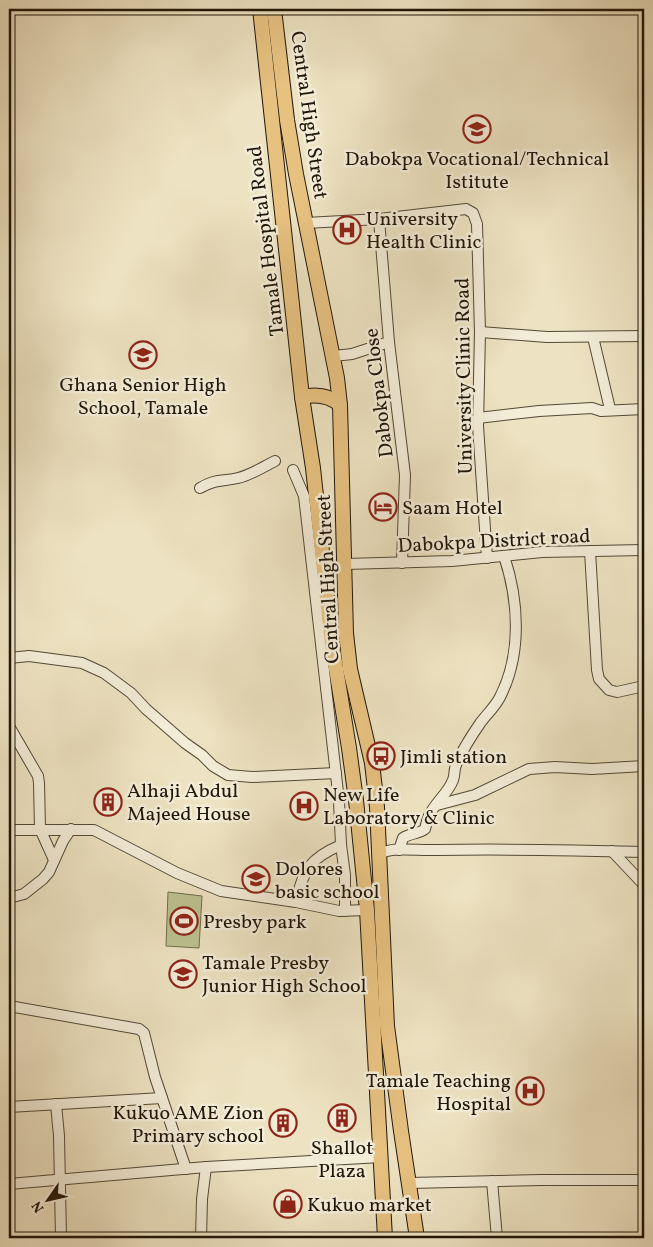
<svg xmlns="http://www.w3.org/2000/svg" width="653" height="1247" viewBox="0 0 653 1247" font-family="Vollkorn,serif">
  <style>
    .green { fill: #bcc291; stroke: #6e6c4d }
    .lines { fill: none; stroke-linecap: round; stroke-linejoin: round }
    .minor-casing { stroke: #534937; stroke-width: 12 }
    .highway-casing { stroke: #201609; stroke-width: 16 }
    .minor { stroke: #f3ecd7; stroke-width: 10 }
    .highway { stroke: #e6c180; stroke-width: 14 }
    .labels { text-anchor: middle; stroke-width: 5; stroke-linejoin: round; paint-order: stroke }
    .street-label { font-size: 20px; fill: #201609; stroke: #f3ecd7 }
    .poi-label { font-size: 20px; fill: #201609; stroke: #f3ecd7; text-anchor: start }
  </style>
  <rect width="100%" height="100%" fill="#ede2c1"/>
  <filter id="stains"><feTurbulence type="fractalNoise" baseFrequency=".004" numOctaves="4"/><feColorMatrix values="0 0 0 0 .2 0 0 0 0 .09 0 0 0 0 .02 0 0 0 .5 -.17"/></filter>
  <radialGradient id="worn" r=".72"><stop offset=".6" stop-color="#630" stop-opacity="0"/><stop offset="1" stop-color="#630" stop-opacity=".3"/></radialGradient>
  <!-- green -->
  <path class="green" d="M168 892 202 896 199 948 166 946Z"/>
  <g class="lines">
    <!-- minor casing -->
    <g class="minor-casing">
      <g id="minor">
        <path d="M379 219 389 342 405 475 402 563"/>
        <path d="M306 223 379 219 466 209 473 213 477 224 480 332 478 426 487 558"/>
        <path d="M480 332 547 337 644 336"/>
        <path d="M593 337 610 409"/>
        <path d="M334 356 352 354 389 342"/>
        <path d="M478 418 539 411 592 408 601 411 644 409"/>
        <path d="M293 470 304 496 339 801 341 845 345 875V911"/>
        <path d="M200 488C218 478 221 482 238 478 251 475 263 467 275 461"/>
        <path d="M590 551 597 670 599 679 609 690 617 692 644 686"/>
        <path d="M345 564 452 561 542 552 644 550"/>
        <path d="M9 658 29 656 82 663 104 673 131 693 146 709 185 743 202 755 213 766 228 775 252 777 336 773"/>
        <path d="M9 726 38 776 39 783 40 829 54 860"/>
        <path d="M437 805 475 795 529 769 555 767 592 769 644 766"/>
        <path d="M9 830H94L177 873 221 891 296 902 339 911 367 910"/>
        <path d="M399 850 403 838C410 833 419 834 425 829 426 825 427 821 428 818 433 804 448 794 453 780 455 775 454 769 456 765 462 750 472 735 481 722 487 714 495 707 500 697 522 654 519 601 504 556"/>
        <path d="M612 851 644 885"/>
        <path d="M379 854C395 846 417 851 435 850 505 849 574 850 644 852"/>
        <path d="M9 898 24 894 43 879 49 872 63 841 71 829"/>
        <path d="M296 902C303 870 310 858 341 845"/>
        <path d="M9 1006 139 1029 144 1033 155 1077 186 1169"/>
        <path d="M56 1104 59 1136 61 1238"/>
        <path d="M9 1107 162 1098"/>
        <path d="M492 1181 497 1238"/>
        <path d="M409 1183 541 1180H644"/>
        <path d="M9 1184 206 1167 381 1157"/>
        <path d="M201 1238 202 1199 206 1167"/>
      </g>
    </g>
    <!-- highway casing -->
    <g class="highway-casing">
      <g id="highway">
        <path d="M260 9 302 397 313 468 332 644 349 748 356 800 367 910 385 1238"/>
        <path d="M274 9 287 120 296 174 337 378 340 405 346 633 350 669 372 763 377 807 387 1026 401 1131 417 1238"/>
        <path d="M302 397C316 394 329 395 340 405"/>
      </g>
    </g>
    <!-- minor -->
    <use href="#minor" class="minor"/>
    <!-- highway -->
    <use href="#highway" class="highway"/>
  </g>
  <!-- icons -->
  <defs>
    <g id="school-ring" transform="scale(1.4375)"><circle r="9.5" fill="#f3ecd7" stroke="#8f2418" stroke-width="1.5"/><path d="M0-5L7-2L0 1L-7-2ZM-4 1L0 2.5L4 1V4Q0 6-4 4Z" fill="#8f2418"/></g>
    <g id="hospital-ring" transform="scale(1.4375)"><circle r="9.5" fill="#f3ecd7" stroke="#8f2418" stroke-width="1.5"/><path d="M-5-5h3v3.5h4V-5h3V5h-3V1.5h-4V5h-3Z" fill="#8f2418"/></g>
    <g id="hotel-ring" transform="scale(1.4375)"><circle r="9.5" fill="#f3ecd7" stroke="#8f2418" stroke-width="1.5"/><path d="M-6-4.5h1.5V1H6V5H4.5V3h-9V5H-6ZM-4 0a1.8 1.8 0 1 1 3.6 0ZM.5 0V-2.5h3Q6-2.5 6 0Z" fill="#8f2418"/></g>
    <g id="bus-ring" transform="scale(1.4375)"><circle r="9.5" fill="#f3ecd7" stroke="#8f2418" stroke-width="1.5"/><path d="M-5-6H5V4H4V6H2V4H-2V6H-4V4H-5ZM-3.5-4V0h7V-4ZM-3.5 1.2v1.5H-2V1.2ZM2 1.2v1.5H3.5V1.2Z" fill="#8f2418"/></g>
    <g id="building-ring" transform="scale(1.4375)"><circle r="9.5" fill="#f3ecd7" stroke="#8f2418" stroke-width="1.5"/><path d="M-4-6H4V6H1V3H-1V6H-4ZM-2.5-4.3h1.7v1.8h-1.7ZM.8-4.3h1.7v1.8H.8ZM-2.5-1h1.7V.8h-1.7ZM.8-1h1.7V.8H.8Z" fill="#8f2418"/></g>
    <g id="stadium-ring" transform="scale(1.4375)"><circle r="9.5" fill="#f3ecd7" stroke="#8f2418" stroke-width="1.5"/><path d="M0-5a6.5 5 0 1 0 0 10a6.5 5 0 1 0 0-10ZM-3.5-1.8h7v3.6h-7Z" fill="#8f2418"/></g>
    <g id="shop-ring" transform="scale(1.4375)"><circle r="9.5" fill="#f3ecd7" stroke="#8f2418" stroke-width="1.5"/><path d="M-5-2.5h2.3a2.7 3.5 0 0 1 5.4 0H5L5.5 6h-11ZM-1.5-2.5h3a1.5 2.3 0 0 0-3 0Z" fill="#8f2418"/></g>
  </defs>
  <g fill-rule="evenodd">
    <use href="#school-ring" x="477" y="129"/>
    <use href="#hospital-ring" x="347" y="230"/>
    <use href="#school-ring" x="143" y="355"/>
    <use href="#hotel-ring" x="383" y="507"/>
    <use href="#bus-ring" x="381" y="756"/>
    <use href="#building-ring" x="108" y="802"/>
    <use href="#hospital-ring" x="304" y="806"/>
    <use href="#school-ring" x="256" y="879"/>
    <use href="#stadium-ring" x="184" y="921"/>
    <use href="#school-ring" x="183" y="974"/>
    <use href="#hospital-ring" x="530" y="1091"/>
    <use href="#building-ring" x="342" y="1118"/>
    <use href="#building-ring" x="283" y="1123"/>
    <use href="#shop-ring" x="288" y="1204"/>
  </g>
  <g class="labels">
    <!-- street labels -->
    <g class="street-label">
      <text transform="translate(310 115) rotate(82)" y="7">Central High Street</text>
      <text transform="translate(265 241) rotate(-97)" y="7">Tamale Hospital Road</text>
      <text transform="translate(463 376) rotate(-91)" y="7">University Clinic Road</text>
      <text transform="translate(378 393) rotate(-97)" y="7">Dabokpa Close</text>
      <text transform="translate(494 540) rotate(-3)" y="7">Dabokpa District road</text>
      <text transform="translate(327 579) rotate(-93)" y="7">Central High Street</text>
    </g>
    <!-- poi labels -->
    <g class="poi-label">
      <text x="477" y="165" text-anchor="middle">Dabokpa Vocational/Technical<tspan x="477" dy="23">Istitute</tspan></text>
      <text x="366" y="225">University<tspan x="366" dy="23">Health Clinic</tspan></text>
      <text x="143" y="391" text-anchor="middle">Ghana Senior High<tspan x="143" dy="23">School, Tamale</tspan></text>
      <text x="402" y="514">Saam Hotel</text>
      <text x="400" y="763">Jimli station</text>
      <text x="127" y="797">Alhaji Abdul<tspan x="127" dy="23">Majeed House</tspan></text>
      <text x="323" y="801">New Life<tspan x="323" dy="23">Laboratory &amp; Clinic</tspan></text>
      <text x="275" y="875">Dolores<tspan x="275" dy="23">basic school</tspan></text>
      <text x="203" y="928">Presby park</text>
      <text x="202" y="969">Tamale Presby<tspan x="202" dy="23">Junior High School</tspan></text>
      <text x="511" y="1087" text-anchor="end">Tamale Teaching<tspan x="511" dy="23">Hospital</tspan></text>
      <text x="264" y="1119" text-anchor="end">Kukuo AME Zion<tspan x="264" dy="23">Primary school</tspan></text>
      <text x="342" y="1154" text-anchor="middle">Shallot<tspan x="342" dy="23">Plaza</tspan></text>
      <text x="307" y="1211">Kukuo market</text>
    </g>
  </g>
  <!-- margin -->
  <rect width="653" height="1247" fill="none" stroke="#ede2c1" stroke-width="30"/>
  <rect x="10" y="10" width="633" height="1227" fill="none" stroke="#201609" stroke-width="2.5"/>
  <rect x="15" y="15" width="623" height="1217" fill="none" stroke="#201609"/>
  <!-- north arrow -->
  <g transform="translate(48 1200) rotate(236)" stroke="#f3ecd7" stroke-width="4" paint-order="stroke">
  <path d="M0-4L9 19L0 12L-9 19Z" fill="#201609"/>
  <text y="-8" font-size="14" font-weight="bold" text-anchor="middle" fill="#201609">N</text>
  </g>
  <rect width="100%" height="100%" filter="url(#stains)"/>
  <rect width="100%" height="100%" fill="url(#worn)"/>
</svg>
